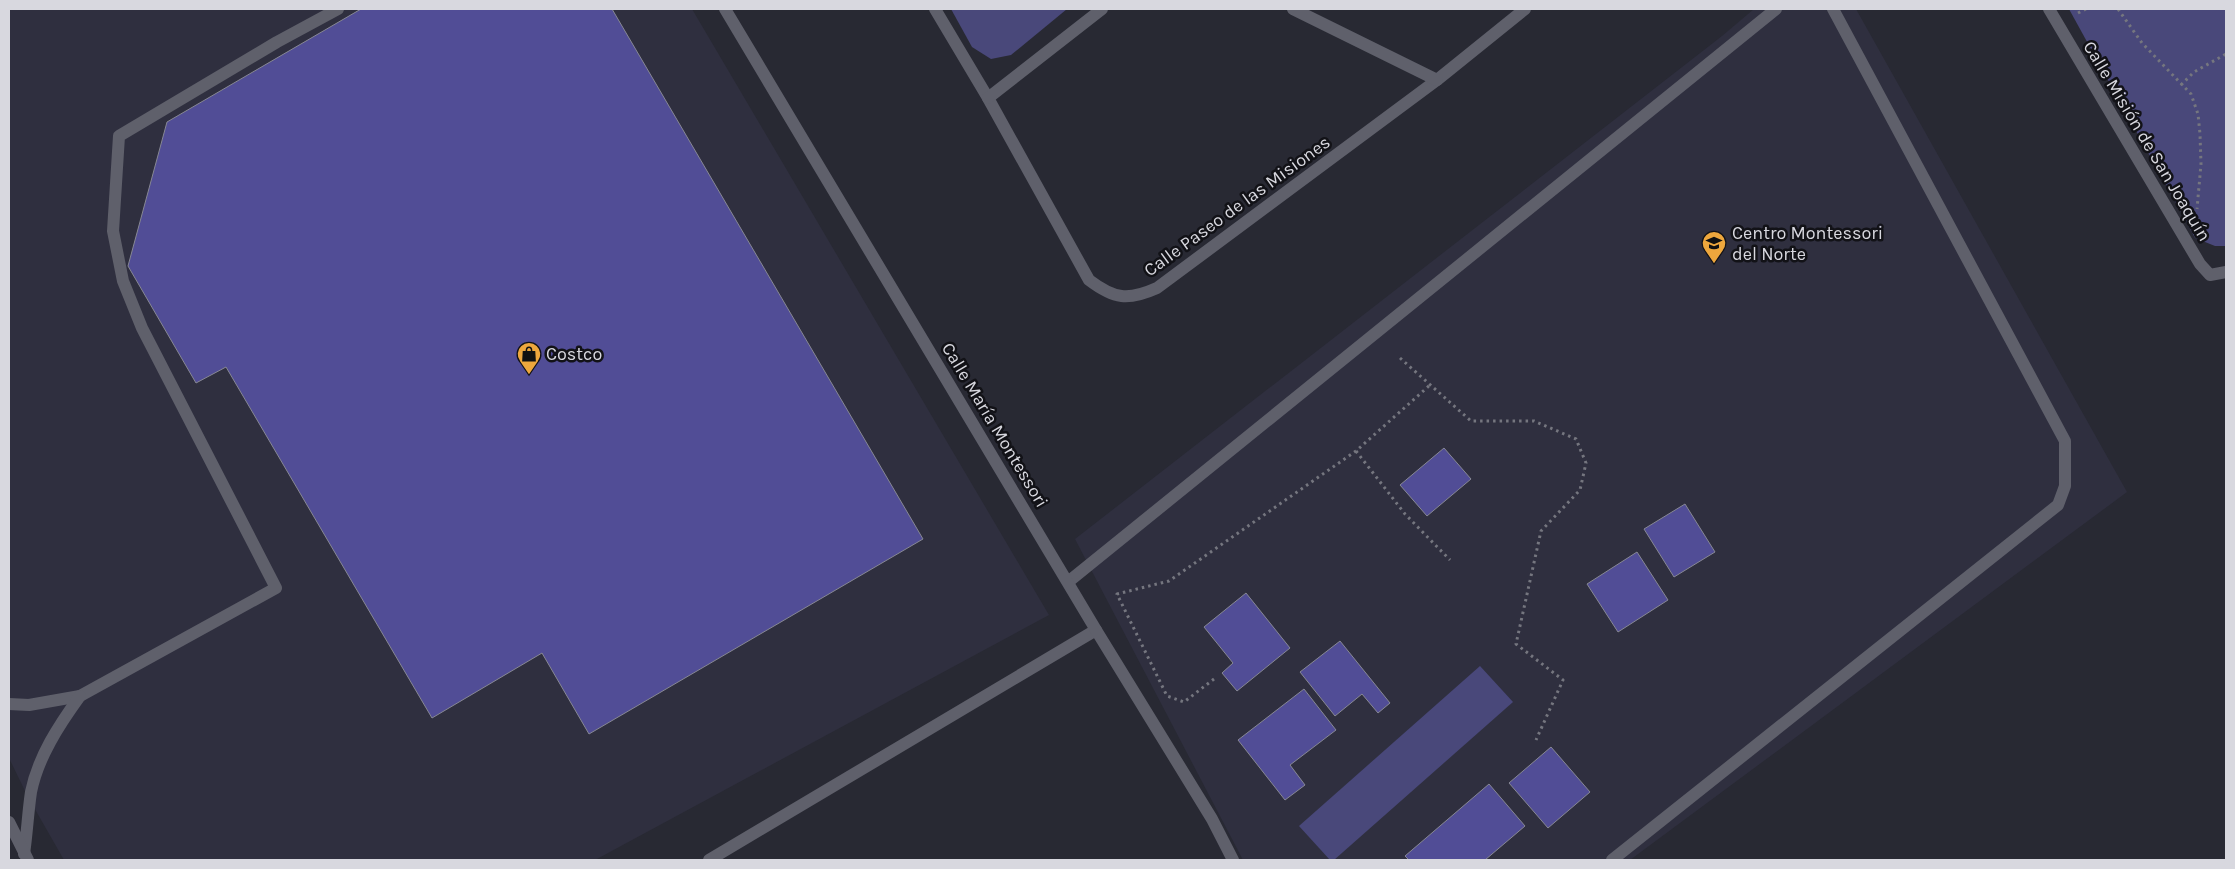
<svg xmlns="http://www.w3.org/2000/svg" width="2235" height="869" viewBox="0 0 2235 869" font-family="Karla,sans-serif">
  <style>
    .built { fill: #2f2f3f }
    .green { fill: #49487a }
    .building { fill: #514d96; stroke: #878894 }
    .lines { fill: none; stroke-linecap: round; stroke-linejoin: round }
    .path { stroke: #75767f; stroke-width: 3; stroke-dasharray: 2.5 4; stroke-linecap: butt }
    .lane { stroke: #5f606b; stroke-width: 12 }
    .street { stroke: #5f606b; stroke-width: 12 }
    .secondary { stroke: #5f606b; stroke-width: 12 }
    .labels { text-anchor: middle; stroke-width: 5; stroke-linejoin: round; paint-order: stroke }
    .street-label { font-size: 18px; fill: #d8d8df; stroke: #121217 }
    .poi-label { font-size: 18px; fill: #d8d8df; stroke: #121217; text-anchor: start }
  </style>
  <rect width="100%" height="100%" fill="#282933"/>
  <!-- built -->
  <g class="built">
    <path d="M9 9H692L1049 615 595 860H64L28 797 9 758Z"/>
    <path d="M1754 9H1856L2127 492 1630 860H1243L1075 539 1722 36Z"/>
  </g>
  <!-- green -->
  <g class="green">
    <path d="M951 9H1067L1011 55 991 59 972 47Z"/>
    <path d="M2069 9H2226V246H2215L2195 238Z"/>
    <path d="M1480 666 1513 702 1334 860H1330L1299 826Z"/>
  </g>
  <!-- building -->
  <g class="building">
    <path d="M361 9H612L923 539 589 734 542 653 432 718 226 367 196 383 128 266 167 122Z"/>
    <path d="M1444 448 1471 479 1427 516 1400 485Z"/>
    <path d="M1685 504 1715 552 1674 577 1644 529Z"/>
    <path d="M1637 552 1668 600 1618 632 1587 584Z"/>
    <path d="M1246 593 1290 648 1237 691 1222 673 1233 663 1204 627Z"/>
    <path d="M1340 641 1390 703 1378 713 1362 694 1335 716 1300 672Z"/>
    <path d="M1304 689 1336 730 1290 765 1305 785 1285 800 1238 740Z"/>
    <path d="M1551 747 1590 792 1548 828 1509 783Z"/>
    <path d="M1489 784 1525 826 1485 860H1409L1405 856Z"/>
  </g>
  <g class="lines">
    <!-- path -->
    <g class="path">
      <path d="M2118 9 2142 43 2191 94 2198 114 2200 134 2201 164 2197 209"/>
      <path d="M2078 13 2086 9"/>
      <path d="M2181 85 2194 72 2226 54"/>
      <path d="M1400 358 1471 421H1534L1576 439 1586 463 1580 490 1541 531 1516 644 1563 680 1536 740"/>
      <path d="M1356 451 1405 514 1450 560"/>
      <path d="M1214 679 1184 702 1167 696 1117 594 1169 581 1356 451 1430 385"/>
    </g>
    <!-- lane -->
    <g class="lane">
      <path d="M1068 582 1776 9"/>
      <path d="M9 704 29 705 80 696 276 588 142 328 123 281 113 231 119 136 277 42 338 9"/>
      <path d="M24 854C27 834 28 812 31 792 38 757 59 725 80 696"/>
      <path d="M709 860 1096 630"/>
      <path d="M1612 860 2058 505 2065 486V441L1833 9"/>
    </g>
    <!-- street -->
    <g class="street">
      <path d="M935 9 988 98 1089 280C1114 299 1128 301 1157 288L1437 80 1525 9"/>
      <path d="M1293 9 1437 80"/>
      <path d="M2049 9 2200 264 2210 275 2226 272"/>
      <path d="M988 98 1102 9"/>
    </g>
    <!-- secondary -->
    <g class="secondary">
      <path d="M725 9 1096 630 1212 819 1233 860"/>
      <path d="M9 822 28 860"/>
    </g>
  </g>
  <!-- icons -->
  <defs>
    <g id="school-pin" transform="scale(1.25)"><path d="M0 17L-7.5 6A9.5 9.5 0 1 1 7.5 6Z" fill="#eea73d" stroke="#121217"/><path d="M0-5L7-2L0 1L-7-2ZM-4 1L0 2.5L4 1V4Q0 6-4 4Z" fill="#111"/></g>
    <g id="shop-pin" transform="scale(1.25)"><path d="M0 17L-7.5 6A9.5 9.5 0 1 1 7.5 6Z" fill="#eea73d" stroke="#121217"/><path d="M-5-2.5h2.3a2.7 3.5 0 0 1 5.4 0H5L5.5 6h-11ZM-1.5-2.5h3a1.5 2.3 0 0 0-3 0Z" fill="#111"/></g>
  </defs>
  <g fill-rule="evenodd">
    <use href="#school-pin" x="1714" y="243"/>
    <use href="#shop-pin" x="529" y="354"/>
  </g>
  <g class="labels">
    <!-- street labels -->
    <g class="street-label">
      <text transform="translate(2147 141) rotate(59)" y="6">Calle Misión de San Joaquín</text>
      <text transform="translate(1237 206) rotate(-36)" y="6">Calle Paseo de las Misiones</text>
      <text transform="translate(995 425) rotate(59)" y="6">Calle María Montessori</text>
    </g>
    <!-- poi labels -->
    <g class="poi-label">
      <text x="1732" y="239">Centro Montessori<tspan x="1732" dy="21">del Norte</tspan></text>
      <text x="546" y="360">Costco</text>
    </g>
  </g>
  <!-- border -->
  <rect width="2235" height="869" fill="none" stroke="#d8d8df" stroke-width="20"/>
</svg>
